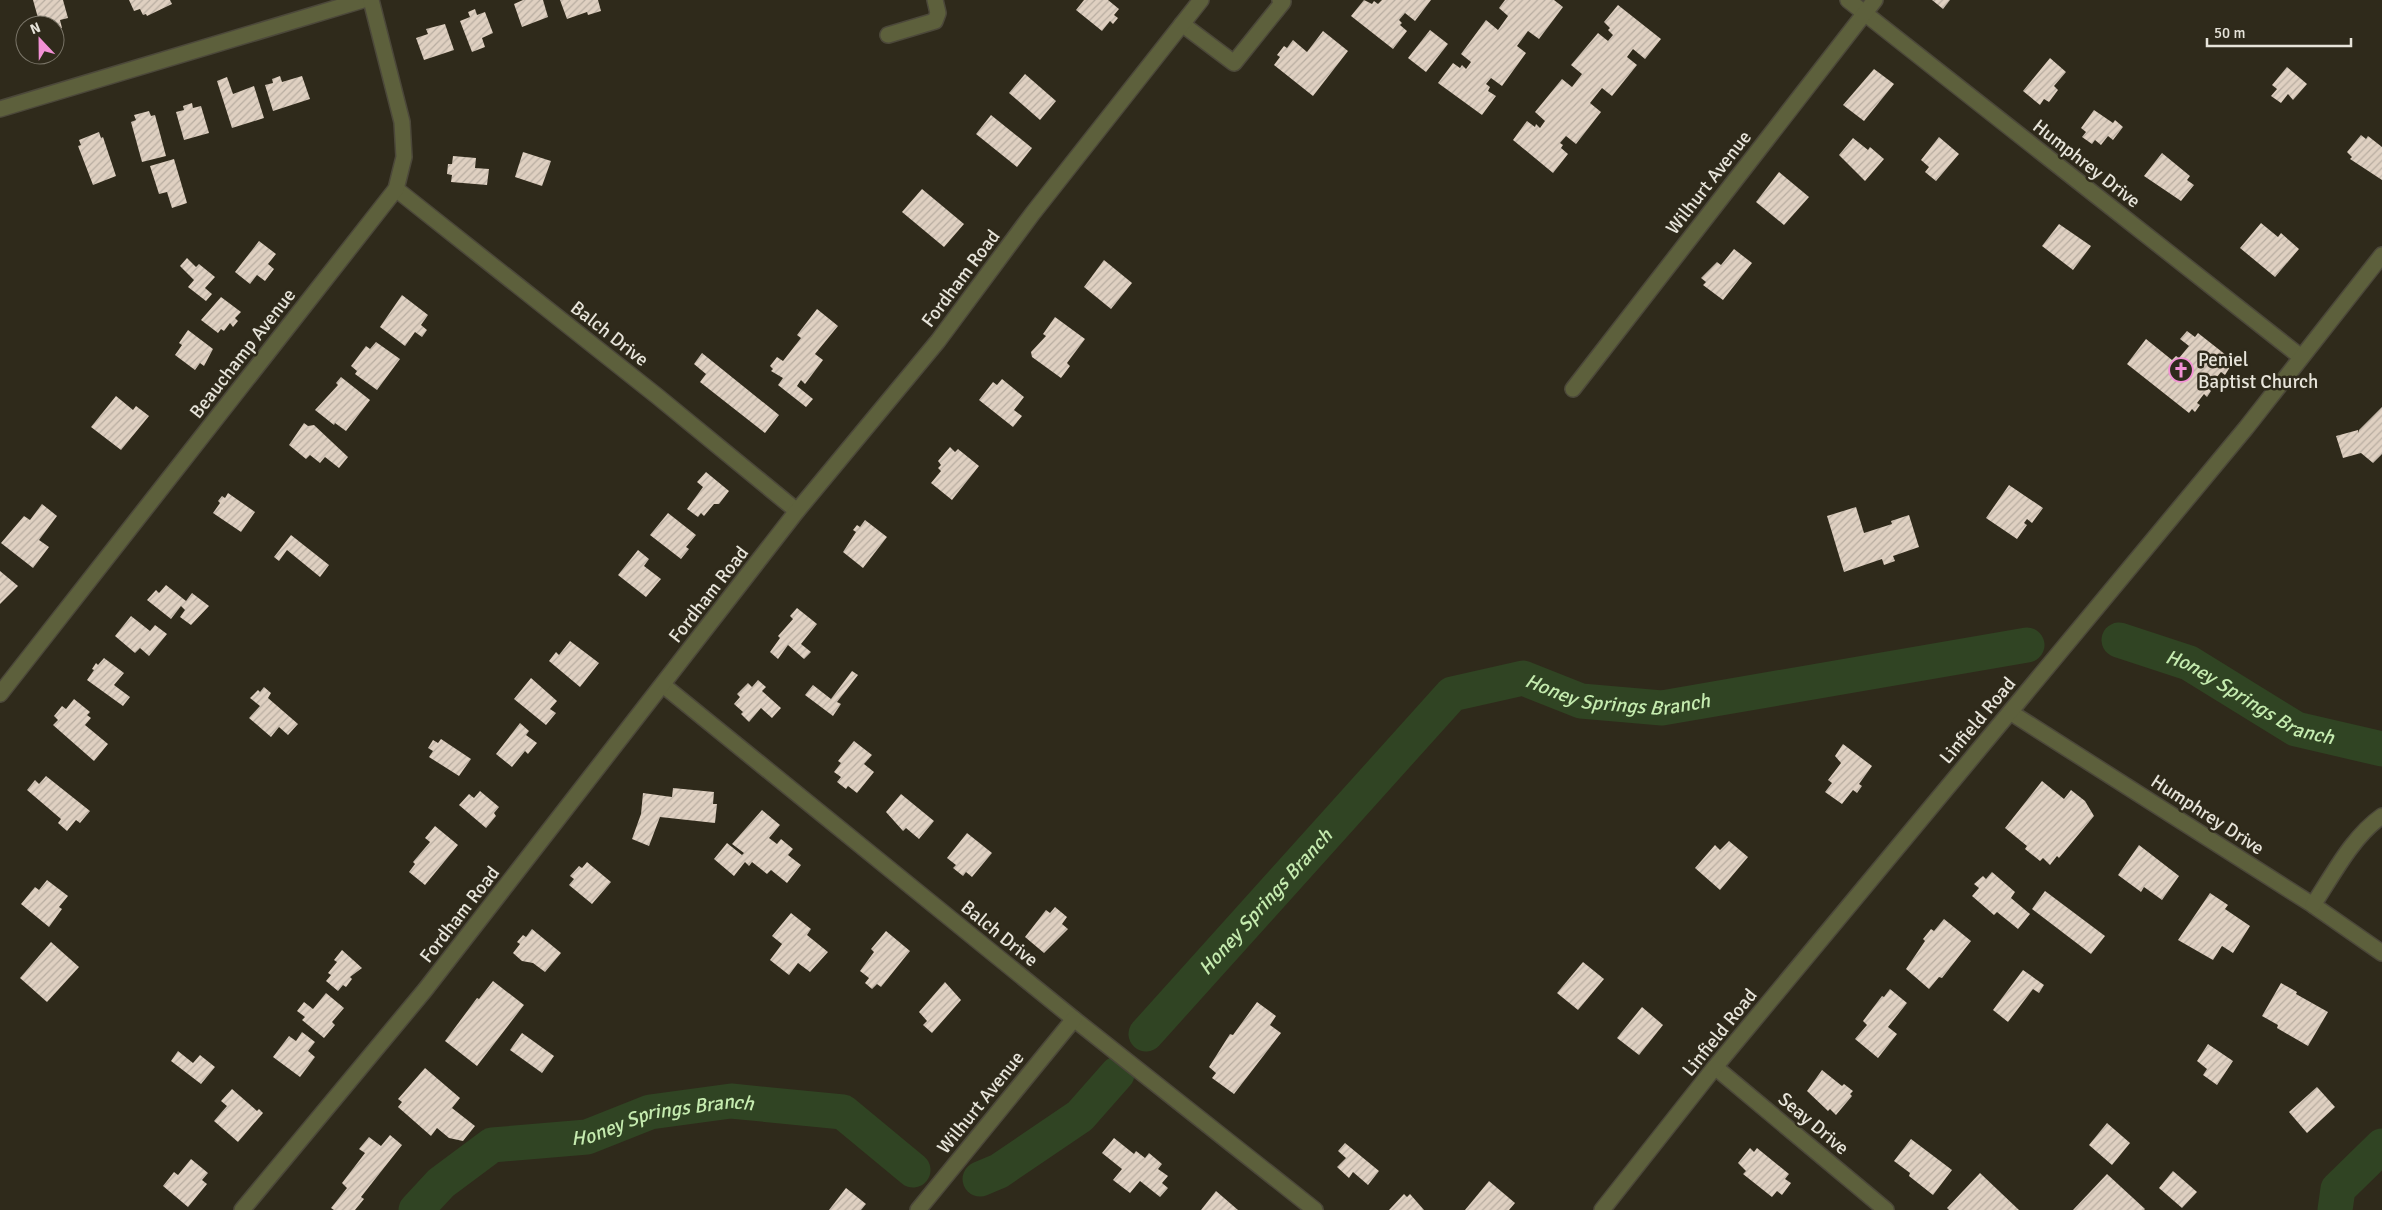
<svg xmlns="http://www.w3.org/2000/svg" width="2382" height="1210" viewBox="0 0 2382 1210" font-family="Signika,sans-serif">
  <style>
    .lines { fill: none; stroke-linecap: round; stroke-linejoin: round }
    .river { stroke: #304423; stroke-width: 35 }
    .building { fill: url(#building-hatch) }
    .minor-casing { stroke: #4c483a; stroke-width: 18 }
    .minor { stroke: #5d603c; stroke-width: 15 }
    .labels { text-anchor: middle; stroke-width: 5; stroke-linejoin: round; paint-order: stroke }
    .street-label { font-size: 19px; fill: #e7e4da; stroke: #2f2a1b }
    .poi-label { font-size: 19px; fill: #e7e4da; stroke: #2f2a1b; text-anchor: start }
    .water-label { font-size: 20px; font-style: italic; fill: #c5ebaf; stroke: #2f2a1b }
  </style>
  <defs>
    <pattern id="building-hatch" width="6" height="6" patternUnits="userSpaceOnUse" patternTransform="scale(1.25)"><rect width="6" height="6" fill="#dfd0c1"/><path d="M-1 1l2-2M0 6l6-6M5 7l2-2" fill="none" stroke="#b8ada1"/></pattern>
  </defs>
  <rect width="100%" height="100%" fill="#2f2a1b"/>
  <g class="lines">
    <!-- river -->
    <g class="river">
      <path id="s1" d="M2119 640 2189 663 2296 729 2382 749"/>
      <path id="s2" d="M1146 1034 1452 694 1523 678 1581 701 1662 708 2027 645"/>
      <path d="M980 1179 999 1171 1080 1116 1117 1074"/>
      <path id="s3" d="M416 1210 441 1183 492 1145 587 1137 650 1112 731 1101 843 1112 913 1170"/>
      <path d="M2335 1210 2338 1189 2382 1146"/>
    </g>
  </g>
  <!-- building -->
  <g class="building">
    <path d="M33 0H63L68 18 60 20 62 28 59 29 60 32 55 33V25H40Z"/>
    <path d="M129 0H170L172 4 147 16 146 14 143 15 140 9 134 11Z"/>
    <path d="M523 0H543L548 17 522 27 514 4Z"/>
    <path d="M560 0H598L601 11 588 15 587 12 567 19Z"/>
    <path d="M1084 0H1108L1119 9 1114 15 1118 18 1113 24 1110 21 1102 31 1076 10Z"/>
    <path d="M1364 0 1372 4 1374 1 1378 4 1382 0H1431L1415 21 1405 13 1399 20 1402 23 1400 25 1407 31 1393 49 1351 16Z"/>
    <path d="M1505 0H1554L1563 7 1539 39 1528 31 1517 46 1526 53 1502 86 1491 78 1486 84 1490 87 1488 91 1496 96 1482 115 1438 83 1453 63 1460 68 1462 65 1466 69 1471 62 1461 54 1486 20 1498 30 1508 16 1499 8Z"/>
    <path d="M1932 0H1950L1943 9Z"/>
    <path d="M1618 5 1661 39 1645 59 1633 49 1627 57 1637 65 1612 96 1602 88 1590 103 1601 112 1576 144 1566 136 1560 143 1563 145 1561 148 1568 154 1553 173 1513 140 1527 121 1535 127 1536 124 1540 128 1545 121 1535 112 1562 79 1572 87 1582 74 1571 65 1598 33 1608 41 1613 35 1608 30 1610 28 1604 22Z"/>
    <path d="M475 9 477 15 485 12 493 33 482 38 485 47 472 52 460 21 470 17 468 12Z"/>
    <path d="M445 24 454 50 424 60 416 38 428 34 426 29Z"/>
    <path d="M1430 30 1448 44 1426 72 1408 58Z"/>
    <path d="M1323 31 1348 51 1313 96 1274 65 1280 57 1277 55 1284 46 1287 48 1293 40 1307 52Z"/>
    <path d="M2050 58 2066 72 2054 86 2058 90 2049 102 2044 99 2040 105 2023 91Z"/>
    <path d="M2287 67 2307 84 2293 100 2288 94 2281 103 2271 96 2277 89 2272 85Z"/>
    <path d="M1874 69 1894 84 1864 121 1843 105Z"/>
    <path d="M1025 74 1056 101 1040 120 1009 93Z"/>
    <path d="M280 76 282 82 302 76 310 99 273 111 265 85 273 83 272 79Z"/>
    <path d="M227 77 233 94 254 86 264 118 232 128 217 81Z"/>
    <path d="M192 103 193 108 201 106 209 133 184 140 176 112 184 110 183 106Z"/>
    <path d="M2094 110 2113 123 2115 120 2123 127 2113 140 2108 136 2101 145 2095 140 2092 144 2082 137 2086 132 2081 128Z"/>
    <path d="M149 111 151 116 155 115 166 156 142 162 131 122 136 120 134 115Z"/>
    <path d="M991 115 1032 148 1017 167 976 134Z"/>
    <path d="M99 132 101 138 103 137 116 176 93 185 78 146 81 145 79 140Z"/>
    <path d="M2361 135 2366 139 2368 136 2382 147V180L2350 159 2352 157 2347 152Z"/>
    <path d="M1939 137 1959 154 1936 181 1925 172 1929 167 1921 160Z"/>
    <path d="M1853 138 1868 150 1870 147 1884 159 1865 181 1839 155Z"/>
    <path d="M523 152 551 161 542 186 515 177Z"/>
    <path d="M2162 153 2190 176 2187 180 2194 185 2181 201 2144 176Z"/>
    <path d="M453 156 476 158 475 168 489 169 487 185 451 182 452 175 447 174 448 164H452Z"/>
    <path d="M174 159 187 203 172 208 167 192 159 194 150 166Z"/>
    <path d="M1779 172 1809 197 1784 225 1756 202Z"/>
    <path d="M922 189 964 224 944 247 902 212Z"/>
    <path d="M2261 223 2278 237 2281 233 2299 249 2275 277 2240 248Z"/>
    <path d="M2059 224 2091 246 2073 270 2042 246Z"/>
    <path d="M259 241 276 254 268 264 274 269 265 281 257 275 250 284 235 272Z"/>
    <path d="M1734 249 1752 263 1723 300 1703 285 1706 282 1701 278 1717 262 1721 265Z"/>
    <path d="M187 258 196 267 199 264 215 277 205 288 212 294 206 301 188 287 194 280 180 266Z"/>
    <path d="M1104 260 1132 283 1111 309 1084 287Z"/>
    <path d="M402 295 428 315 421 325 427 330 422 337 415 332 405 346 380 327Z"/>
    <path d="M221 297 241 312 235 318 238 321 233 327 230 323 224 331 221 329 218 333 201 320Z"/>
    <path d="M817 309 838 326 815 354 823 360 805 384 801 380 797 386 813 399 806 407 778 385 783 378 771 371 773 369 770 366 777 357 783 361 801 338 797 335Z"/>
    <path d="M1055 317 1085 339 1067 363 1070 366 1061 378 1032 357 1031 352 1046 336 1043 334Z"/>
    <path d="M188 330 213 349 204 366 200 363 195 370 175 355 182 345 179 343Z"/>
    <path d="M2187 331 2195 337 2198 333 2231 359 2227 365 2230 367 2225 375 2221 372 2208 388 2211 391 2207 397 2204 394 2197 403 2200 405 2195 412 2192 409 2189 413 2127 364 2146 339 2172 360 2176 356 2179 358 2189 346 2180 339Z"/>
    <path d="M376 342 400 359 377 390 355 374 357 371 351 366 366 346 370 349Z"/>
    <path d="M702 353 779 415 765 433 700 382 706 374 694 364Z"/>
    <path d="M341 377 370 400 346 431 335 423 334 425 315 410 338 385 336 383Z"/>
    <path d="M1002 379 1024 397 1014 410 1022 416 1013 427 979 400 993 382 997 385Z"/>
    <path d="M116 396 133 410 136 406 149 416 121 450 91 427Z"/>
    <path d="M2382 407V454L2373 463 2361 453 2343 458 2336 436 2358 430 2359 433V430Z"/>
    <path d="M304 423 308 426 314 425 348 457 339 468 325 457 320 463 310 455 306 459 289 445Z"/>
    <path d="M950 447 955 452 958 449 979 466 952 500 931 483 941 471 938 468 941 465 938 461Z"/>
    <path d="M706 472 729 491 719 504H714L704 516 701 513 698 517 687 509 703 487 697 482Z"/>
    <path d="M2009 485 2043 508 2032 523 2027 519 2024 523 2027 525 2017 539 1986 518Z"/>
    <path d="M228 493 255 512 241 532 213 513 220 503 218 501 222 496 225 498Z"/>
    <path d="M42 504 57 516 39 540 49 547 33 568 1 543 24 516 30 520Z"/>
    <path d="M1856 507 1864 533 1892 524 1891 521 1909 515 1919 547 1893 556 1895 561 1884 565 1882 559 1844 572 1827 516Z"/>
    <path d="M668 513 696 535 686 547 689 549 681 559 650 535Z"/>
    <path d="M865 520 887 537 863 568 843 552 856 532 853 530 857 525 860 527Z"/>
    <path d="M291 535 329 565 320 577 287 550 279 561 274 557Z"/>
    <path d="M638 550 649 559 644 566 661 579 646 597 618 575Z"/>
    <path d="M0 571 18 586 0 604Z"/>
    <path d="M166 585 186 601 192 593 209 606 191 625 180 617 185 610 181 606 171 619 147 600 156 590 159 593Z"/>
    <path d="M797 608 817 624 801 644 811 652 804 659 788 645 778 659 770 652 780 638 778 636 793 619 790 616Z"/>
    <path d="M131 616 150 631 155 625 167 634 149 656 140 648 135 653 115 636Z"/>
    <path d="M570 641 599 663 580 687 549 661 556 652 559 655Z"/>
    <path d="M104 658 124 673 114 685 130 697 123 706 87 680 94 670 92 669 96 663 98 665Z"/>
    <path d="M852 671 858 675 837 702 841 704 833 716 805 695 813 685 831 699Z"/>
    <path d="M531 678 557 701 550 709 556 713 546 725 514 699Z"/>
    <path d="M758 680 766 687 762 691 781 708 772 718 761 708 749 722 741 714 743 712 734 704 740 697 737 694 748 683 752 687Z"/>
    <path d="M264 687 271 693 268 698 298 724 288 735 279 727 271 737 249 718 260 706 250 698 258 690 260 692Z"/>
    <path d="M74 699 90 712 87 715 91 718 85 725 108 744 94 761 53 725 58 720 54 716 62 706 66 709Z"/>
    <path d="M520 723 529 731 526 735 537 743 528 754 525 751 512 767 496 754Z"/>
    <path d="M441 739 471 759 459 776 429 757 433 751 428 748 433 740 438 743Z"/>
    <path d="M854 741 872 755 864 764 874 772 857 793 848 786 846 789 837 782 841 777 834 772 841 763 838 761Z"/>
    <path d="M1843 744 1872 766 1859 784 1862 786 1857 793 1853 790 1842 804 1825 792 1832 783 1828 780 1841 763 1835 756Z"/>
    <path d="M46 776 90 811 80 823 76 820 67 831 58 823 61 819 27 790 35 780 39 784Z"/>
    <path d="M2042 781 2064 799 2071 790 2085 801 2094 816 2059 858 2057 856 2050 865 2043 858 2040 861 2025 849 2027 846 2005 828Z"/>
    <path d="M673 788 714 792 713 804H717L715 823 660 817 649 846 632 839 641 814 643 793 672 797Z"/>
    <path d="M480 791 499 807 494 813 496 816 486 828 459 805 469 794 474 798Z"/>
    <path d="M901 794 934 821 919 839 906 828 903 831 886 812Z"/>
    <path d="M762 810 780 825 769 838 777 844 781 839 793 849 788 855 801 865 787 883 771 870 767 874 752 862 749 866 745 862 734 876 714 859 727 843 742 855 744 853 732 844Z"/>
    <path d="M435 826 458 845 425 885 409 872 415 864 413 862 430 842 425 838Z"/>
    <path d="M967 833 992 853 972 877 966 872 963 876 953 868 956 865 947 858Z"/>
    <path d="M1729 841 1748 857 1720 890 1695 868 1715 845 1720 850Z"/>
    <path d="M2139 845 2179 876 2162 900 2144 887 2141 892 2118 875Z"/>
    <path d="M587 862 611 882 592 904 569 885 574 879 570 876 579 866 582 868Z"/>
    <path d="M1992 872 2015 892 2011 898 2030 914 2018 929 1997 912 1994 915 1972 896 1979 888 1974 884 1983 876 1986 879Z"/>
    <path d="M47 880 68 896 59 907 62 909 49 927 21 904 35 887 39 890Z"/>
    <path d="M2045 891 2105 936 2091 954 2032 909Z"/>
    <path d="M2210 893 2228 905 2225 909 2250 926 2233 953 2222 946 2213 960 2178 940Z"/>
    <path d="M1055 907 1067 917 1062 924 1068 929 1044 953 1025 937 1046 910 1050 913Z"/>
    <path d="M791 913 811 929 807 935 828 952 810 972 798 963 789 975 770 960 782 944 772 936Z"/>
    <path d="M1944 919 1971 941 1942 978 1939 977 1929 989 1906 969 1925 941 1923 939 1931 929 1934 931Z"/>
    <path d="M532 929 561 953 545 972 533 963 522 961 513 953 520 944 517 942 523 935 526 937Z"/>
    <path d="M886 931 910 951 881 987 877 984 872 989 865 983 869 978 860 971 874 952 871 949Z"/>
    <path d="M51 942 79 967 47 1002 20 978Z"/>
    <path d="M342 950 362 968 350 977 352 979 346 987 343 985 338 991 326 981 331 975 328 973 337 962 334 960Z"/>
    <path d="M1583 962 1604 979 1578 1010 1557 993Z"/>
    <path d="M2023 970 2044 985 2039 993 2033 989 2008 1022 1993 1010Z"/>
    <path d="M493 981 524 1005 477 1066 445 1041 477 998 479 999Z"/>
    <path d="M945 982 961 1000 932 1033 923 1025 927 1021 919 1012Z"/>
    <path d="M2281 983 2297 992 2296 994 2328 1012 2308 1046 2277 1028 2278 1025 2262 1016Z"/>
    <path d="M1890 989 1907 1003 1888 1027 1897 1034 1878 1058 1855 1039 1867 1025 1863 1021 1882 996 1884 997Z"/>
    <path d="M326 993 344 1008 332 1022 335 1025 324 1038 302 1020 305 1017 297 1011 304 1002 313 1009Z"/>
    <path d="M1257 1002 1276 1016 1270 1025 1281 1033 1234 1094 1212 1078 1216 1073 1209 1067 1230 1034 1233 1035Z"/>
    <path d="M1642 1007 1663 1025 1639 1055 1617 1038Z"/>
    <path d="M302 1032 315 1042 308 1051 315 1057 300 1077 273 1057 289 1036 296 1041Z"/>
    <path d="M522 1033 554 1056 542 1073 510 1050Z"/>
    <path d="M2208 1044 2233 1061 2217 1085 2203 1075 2207 1069 2197 1061Z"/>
    <path d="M178 1051 193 1063 200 1055 215 1067 201 1084 171 1061Z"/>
    <path d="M425 1068 460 1098 452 1108 475 1126 463 1141 449 1138 437 1128 431 1136 398 1107 402 1102 398 1099Z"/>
    <path d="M1822 1070 1842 1086 1844 1084 1853 1091 1850 1094 1852 1096 1836 1115 1830 1109 1828 1111 1807 1091Z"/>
    <path d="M2317 1087 2335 1107 2307 1133 2289 1112Z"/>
    <path d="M232 1089 257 1111 259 1109 263 1113 238 1142 214 1121 227 1106 221 1101Z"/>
    <path d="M2107 1123 2130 1143 2112 1165 2089 1145Z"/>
    <path d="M390 1135 402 1145 361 1197 364 1199 355 1210H334L331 1208 347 1188 342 1183 365 1153 359 1149 369 1137 381 1146Z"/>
    <path d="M1114 1138 1134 1154 1136 1151 1145 1158 1149 1153 1162 1164 1158 1169 1168 1176 1162 1183 1168 1188 1160 1197 1140 1181 1130 1193 1113 1180 1122 1169 1102 1153Z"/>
    <path d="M1911 1139 1952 1170 1933 1195 1909 1176 1910 1173 1894 1161Z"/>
    <path d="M1345 1143 1379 1171 1368 1185 1353 1172 1349 1178 1337 1167 1346 1158 1338 1151Z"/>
    <path d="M1750 1148 1754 1152 1757 1148 1789 1174 1785 1179 1791 1183 1782 1195 1777 1191 1772 1197 1743 1174 1746 1171 1738 1163Z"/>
    <path d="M191 1159 208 1173 202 1180 207 1184 188 1207 163 1186 174 1172 178 1175Z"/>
    <path d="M2173 1171 2197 1192 2182 1208 2159 1188Z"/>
    <path d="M1980 1173 2019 1210H1949L1947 1208Z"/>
    <path d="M2107 1174 2145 1209 2144 1210H2073Z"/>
    <path d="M1489 1181 1515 1203 1509 1210H1465Z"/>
    <path d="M846 1188 866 1204 861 1210H829Z"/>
    <path d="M1216 1191 1238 1210H1201Z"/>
    <path d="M1404 1194 1407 1197 1410 1194 1424 1210H1389Z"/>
  </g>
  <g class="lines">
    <!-- minor casing -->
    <g class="minor-casing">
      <g id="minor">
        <path d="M1848 0 2301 357"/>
        <path d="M1182 24 1234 63 1283 2 1280 0"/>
        <path d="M888 35 935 21 938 13 935 0"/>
        <path d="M0 109 363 0"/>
        <path d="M396 189 657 396 797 511"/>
        <path d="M1573 389 1875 0"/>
        <path d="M663 685 1074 1019 1315 1210"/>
        <path d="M0 694 396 189 404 157 402 122 371 0"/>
        <path d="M2010 712 2313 905 2382 953"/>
        <path d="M2313 905C2333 875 2352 837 2382 816"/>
        <path d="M1715 1067 1886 1210"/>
        <path d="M242 1210 425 990 797 511 938 341 1033 213 1201 0"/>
        <path d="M918 1210 1074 1019"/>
        <path d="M1602 1210 1715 1067 2246 428 2382 255"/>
      </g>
    </g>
    <!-- minor -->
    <use href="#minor" class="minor"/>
  </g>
  <!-- icons -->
  <defs>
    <g id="church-ring" transform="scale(1.25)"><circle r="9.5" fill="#2f2a1b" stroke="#f391d6" stroke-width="1.5"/><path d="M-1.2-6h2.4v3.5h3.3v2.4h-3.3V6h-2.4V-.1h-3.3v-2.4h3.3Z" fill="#f391d6"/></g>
  </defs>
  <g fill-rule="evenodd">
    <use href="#church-ring" x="2181" y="370"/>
  </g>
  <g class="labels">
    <!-- street labels -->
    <g class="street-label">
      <text transform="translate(2087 163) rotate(38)" y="7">Humphrey Drive</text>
      <text transform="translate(1708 182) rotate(-52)" y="7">Wilhurt Avenue</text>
      <text transform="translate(960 278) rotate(-53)" y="7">Fordham Road</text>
      <text transform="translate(610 333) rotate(38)" y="7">Balch Drive</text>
      <text transform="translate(242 353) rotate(-52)" y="7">Beauchamp Avenue</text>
      <text transform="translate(708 594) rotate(-52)" y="7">Fordham Road</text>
      <text transform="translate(1977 720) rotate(-50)" y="7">Linfield Road</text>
      <text transform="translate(2208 814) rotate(33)" y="7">Humphrey Drive</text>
      <text transform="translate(459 914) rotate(-52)" y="7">Fordham Road</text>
      <text transform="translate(1000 933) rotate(39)" y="7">Balch Drive</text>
      <text transform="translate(1719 1032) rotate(-51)" y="7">Linfield Road</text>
      <text transform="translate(980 1102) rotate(-51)" y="7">Wilhurt Avenue</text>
      <text transform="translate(1814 1123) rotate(40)" y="7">Seay Drive</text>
    </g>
    <!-- poi labels -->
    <g class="poi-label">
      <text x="2198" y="366">Peniel<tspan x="2198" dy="22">Baptist Church</tspan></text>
    </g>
    <!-- water labels -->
    <g class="water-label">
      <text dy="7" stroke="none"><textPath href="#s2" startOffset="628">Honey Springs Branch</textPath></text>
      <text dy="7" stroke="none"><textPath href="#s1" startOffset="144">Honey Springs Branch</textPath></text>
      <text dy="7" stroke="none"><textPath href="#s2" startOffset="178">Honey Springs Branch</textPath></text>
      <text dy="7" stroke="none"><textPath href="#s3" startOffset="274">Honey Springs Branch</textPath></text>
    </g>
  </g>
  <!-- north arrow -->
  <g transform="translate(40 40) rotate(338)"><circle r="24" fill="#2f2a1b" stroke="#797467"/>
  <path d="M0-4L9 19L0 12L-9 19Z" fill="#f391d6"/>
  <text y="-8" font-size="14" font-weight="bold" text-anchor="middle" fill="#e7e4da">N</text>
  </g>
  <!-- scale -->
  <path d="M2207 38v8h144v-8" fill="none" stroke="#e7e4da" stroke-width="2.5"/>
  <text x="2214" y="38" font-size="15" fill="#e7e4da" stroke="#2f2a1b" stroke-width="4" paint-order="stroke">50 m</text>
</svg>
